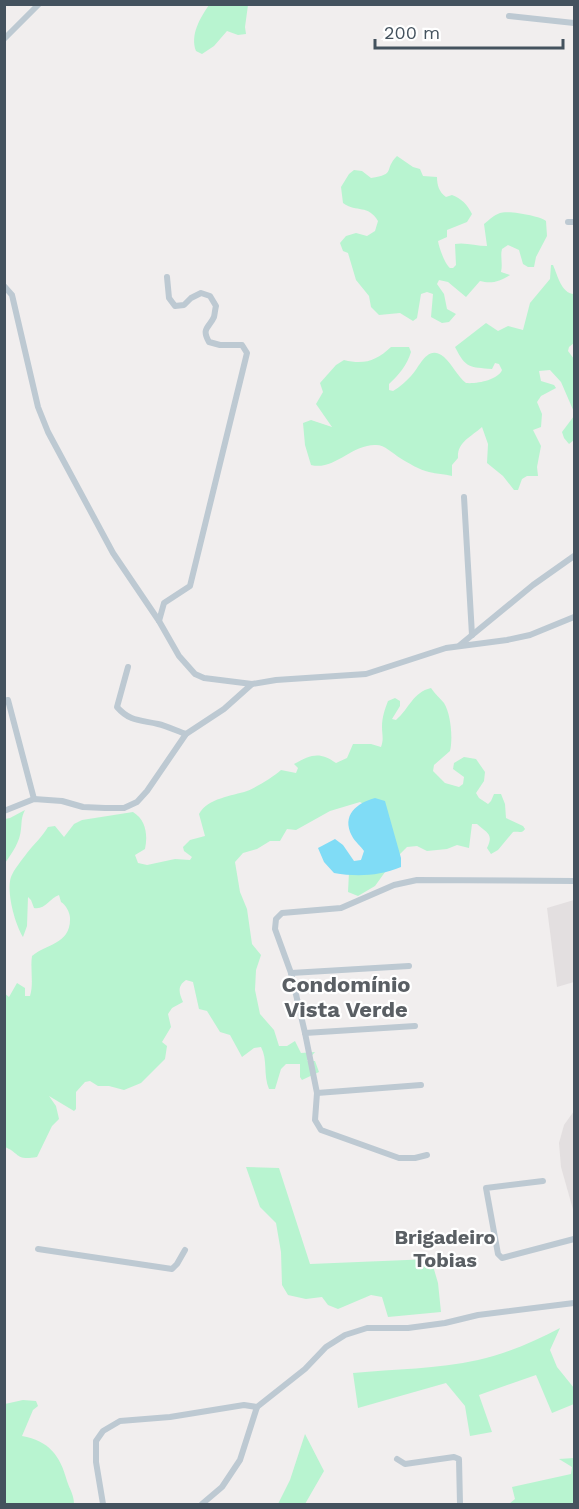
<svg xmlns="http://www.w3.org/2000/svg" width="579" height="1509" viewBox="0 0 579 1509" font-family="'Work Sans',sans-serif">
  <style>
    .education { fill: #e3dfe0 }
    .green { fill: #b8f4d0 }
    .water { fill: #80dcf6 }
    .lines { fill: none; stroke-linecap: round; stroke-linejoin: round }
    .street { stroke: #bdc9d2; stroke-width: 6 }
    .labels { text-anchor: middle; stroke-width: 4.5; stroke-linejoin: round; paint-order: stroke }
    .quarter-label { font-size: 20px; font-weight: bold; fill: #5a5f64; stroke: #fff }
    .district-label { font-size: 22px; font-weight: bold; fill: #5a5f64; stroke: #fff }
  </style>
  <rect width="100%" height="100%" fill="#f1eeee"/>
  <!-- education -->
  <g class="education">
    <path d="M574 900V982L557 987 547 908Z"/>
    <path d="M574 1111V1213L561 1167 559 1143 564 1125Z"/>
  </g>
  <!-- green -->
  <g class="green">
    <path d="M209 5H248L245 27 246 34 238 35 227 31 214 46 202 54 196 51C190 35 200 18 209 5Z"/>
    <path d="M397 156 413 167 420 169 423 176 437 177C437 185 439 192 446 197L452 195C462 199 467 204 472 214L467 222 447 230V237L438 241C439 248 445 264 450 268H453L456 265 455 244C465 242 476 246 487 246L484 224C489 220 494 215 500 213 507 210 541 216 546 221L547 236 536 257 534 267H528L523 264 519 250 508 245 502 249C500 256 503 263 501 272L510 275C499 282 491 284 480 281L466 297 448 282 439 280 437 284 444 294 447 309 456 314 449 322 442 323 431 317 433 294 427 292 421 294 417 318 413 321 400 313 379 315 371 307 369 296 356 280 348 253 343 251 340 243 346 236 356 233 367 236 375 231 378 221C368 204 357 213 343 203L341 187 349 174 354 170 362 171 371 178C397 174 383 170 397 156Z"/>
    <path d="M551 265H553C558 276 561 293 574 294V343L569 347 568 351 574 359V412L561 382 550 370 539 371 541 381 554 385 556 388 541 396 537 402 542 414 541 427 533 430 541 446 537 467 538 476H527L522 479 518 490H514L503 476 487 463 488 444 482 427C471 437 457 442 458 458L452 465V476C444 474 437 474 429 472 420 470 408 463 400 458 392 453 385 445 376 445 352 444 334 471 311 465L305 445 303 423 311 420 332 427 316 404 323 392 320 383 336 365 344 360C364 365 376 361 391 347H409L411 352C407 365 399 375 389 384V390L393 391C400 387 406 381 411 376 420 367 427 343 444 357 453 365 457 376 466 383 477 384 498 380 502 370L499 364 495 363 492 369C470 367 466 369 455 347L486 323 498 331 508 326 523 330 530 303 550 279Z"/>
    <path d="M574 416V440L569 444 564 438 562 432Z"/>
    <path d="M431 688C435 694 440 698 444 703 451 714 453 739 450 751L434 765 433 771 445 783 459 787 463 784 464 777 453 769 454 763 464 757 476 759 485 772 484 781 476 793 479 798 488 804 491 801 494 794H501L505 804 506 818 523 826 525 829C522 834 518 831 513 832L498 850 491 854 487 848C494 834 487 833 477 824H472L469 848 457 845 447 849 427 851 417 846 407 847 393 861 375 886 358 896 348 892 349 872 377 844 369 807 360 802 330 811 296 830 287 829 280 841H270L257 849 243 853 235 862 240 892 247 909 252 944 261 955 256 970 255 990 260 1014 274 1030 279 1046H287L295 1041 301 1053 315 1052 307 1061H315L319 1072 302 1080 300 1077V1064H286L281 1069 275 1089H269C263 1075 268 1060 261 1047L254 1048 242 1057 230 1035 220 1032 207 1011 199 1009 193 982 186 980C177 986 179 993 183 1002L172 1008 168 1014 171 1027 162 1042 167 1046 165 1059 141 1083 124 1090 109 1086H98L90 1081 85 1082 76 1092V1109L74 1111 49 1096 56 1106 59 1119 52 1126 37 1157C15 1161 20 1153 5 1147L4 993 9 997 17 983 25 988V996H30C34 983 30 969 32 956 46 944 71 944 70 918 70 913 66 905 61 902L59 895C49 899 45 910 34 908L31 900 28 897 27 926 23 937C15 924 6 892 11 877 14 869 22 860 27 853 34 844 42 837 48 827L55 826 64 837 74 824 82 820 133 812C146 820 148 835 145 849L135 855 138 863 147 865 175 859 190 860 192 857 184 851 183 847 190 840 205 836 199 814C208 798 232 796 247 791 257 787 273 777 281 770L296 773 298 768 294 764C311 755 319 751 336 763L347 758 353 744H371L381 747C384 739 382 735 382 727 382 717 385 709 388 701L395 698 400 701V706L392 719 396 720C409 709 413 692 431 688Z"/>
    <path d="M25 810C21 818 22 821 21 829 20 842 12 853 5 863V819L10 818Z"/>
    <path d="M246 1167 279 1168 310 1264 431 1259 438 1283 441 1312 388 1317 382 1297 371 1295 338 1309 328 1305 322 1297 306 1299 288 1295 282 1285 281 1252 276 1223 260 1207Z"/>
    <path d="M560 1328 550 1350 557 1367 574 1388V1404L552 1413 536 1375 479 1395 492 1432 470 1436 465 1406 446 1383 358 1408 353 1373C394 1369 438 1369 478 1360 507 1353 534 1342 560 1328Z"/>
    <path d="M23 1400 36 1401 38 1406 33 1410 22 1436C49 1441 60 1455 67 1481 70 1490 74 1495 74 1504H5V1404Z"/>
    <path d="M305 1434 324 1471 305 1504H278L290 1480Z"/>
    <path d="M574 1458V1504H509L515 1499 512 1487 571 1474 572 1467 559 1459Z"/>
  </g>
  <!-- water -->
  <path class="water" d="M375 798 385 801 401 858V867C379 876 357 877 334 873L324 862 318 848 335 839 343 845 354 861 361 860 364 851C361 846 355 842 352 836 341 815 357 803 375 798Z"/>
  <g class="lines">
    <!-- street -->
    <g class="street">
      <path d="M509 16 574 23"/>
      <path d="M4 39 39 4"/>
      <path d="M568 222H574"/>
      <path d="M4 286 12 295 38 407 48 432 113 553 159 621 179 656 195 674 204 678 252 684"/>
      <path d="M464 497 472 635"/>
      <path d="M159 621 164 603 190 586 247 353 242 345H220L209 342C201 328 209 328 214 317 215 313 215 309 216 306L210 296 201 293 191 298 184 305 175 306 169 298 167 277"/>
      <path d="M460 645 533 585 574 556"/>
      <path d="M128 667 117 707C130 722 141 720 158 724 167 726 177 731 186 734"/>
      <path d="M4 701 8 700 34 799"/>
      <path d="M4 811 34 799 62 801 83 807 105 808H124L137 802 147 791 186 734 224 709 252 684 276 680 366 674 446 648 507 640 530 635 574 617"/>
      <path d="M291 973 409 966"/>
      <path d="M305 1033 415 1026"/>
      <path d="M317 1093 421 1085"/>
      <path d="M427 1155 415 1158H399L321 1130 315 1120 317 1093 305 1033 291 973 275 929 276 919 282 913 341 908 394 885 417 880 574 881"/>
      <path d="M543 1181 486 1188 498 1254 502 1258 574 1239"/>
      <path d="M38 1249 172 1269 177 1264 185 1250"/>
      <path d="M397 1459 405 1464 454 1457 459 1459 460 1504"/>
      <path d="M103 1504 96 1462V1441L103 1431 120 1421 170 1417 244 1405 257 1407"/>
      <path d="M202 1504 222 1487 240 1460 257 1407 305 1369 326 1347 345 1335 367 1328H408L445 1323 478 1315 574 1303"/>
    </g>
  </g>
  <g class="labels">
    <!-- quarter labels -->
    <g class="quarter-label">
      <text x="445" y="1244">Brigadeiro<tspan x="445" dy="23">Tobias</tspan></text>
    </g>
    <!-- district labels -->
    <g class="district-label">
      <text x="346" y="992">Condomínio<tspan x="346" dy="25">Vista Verde</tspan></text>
    </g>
  </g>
  <!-- border -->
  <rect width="579" height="1509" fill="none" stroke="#44525e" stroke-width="12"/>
  <!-- scale -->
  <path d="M375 39v9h188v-9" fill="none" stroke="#44525e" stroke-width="3"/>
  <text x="384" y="39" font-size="18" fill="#44525e" stroke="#ffffff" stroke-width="4.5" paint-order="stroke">200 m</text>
</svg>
